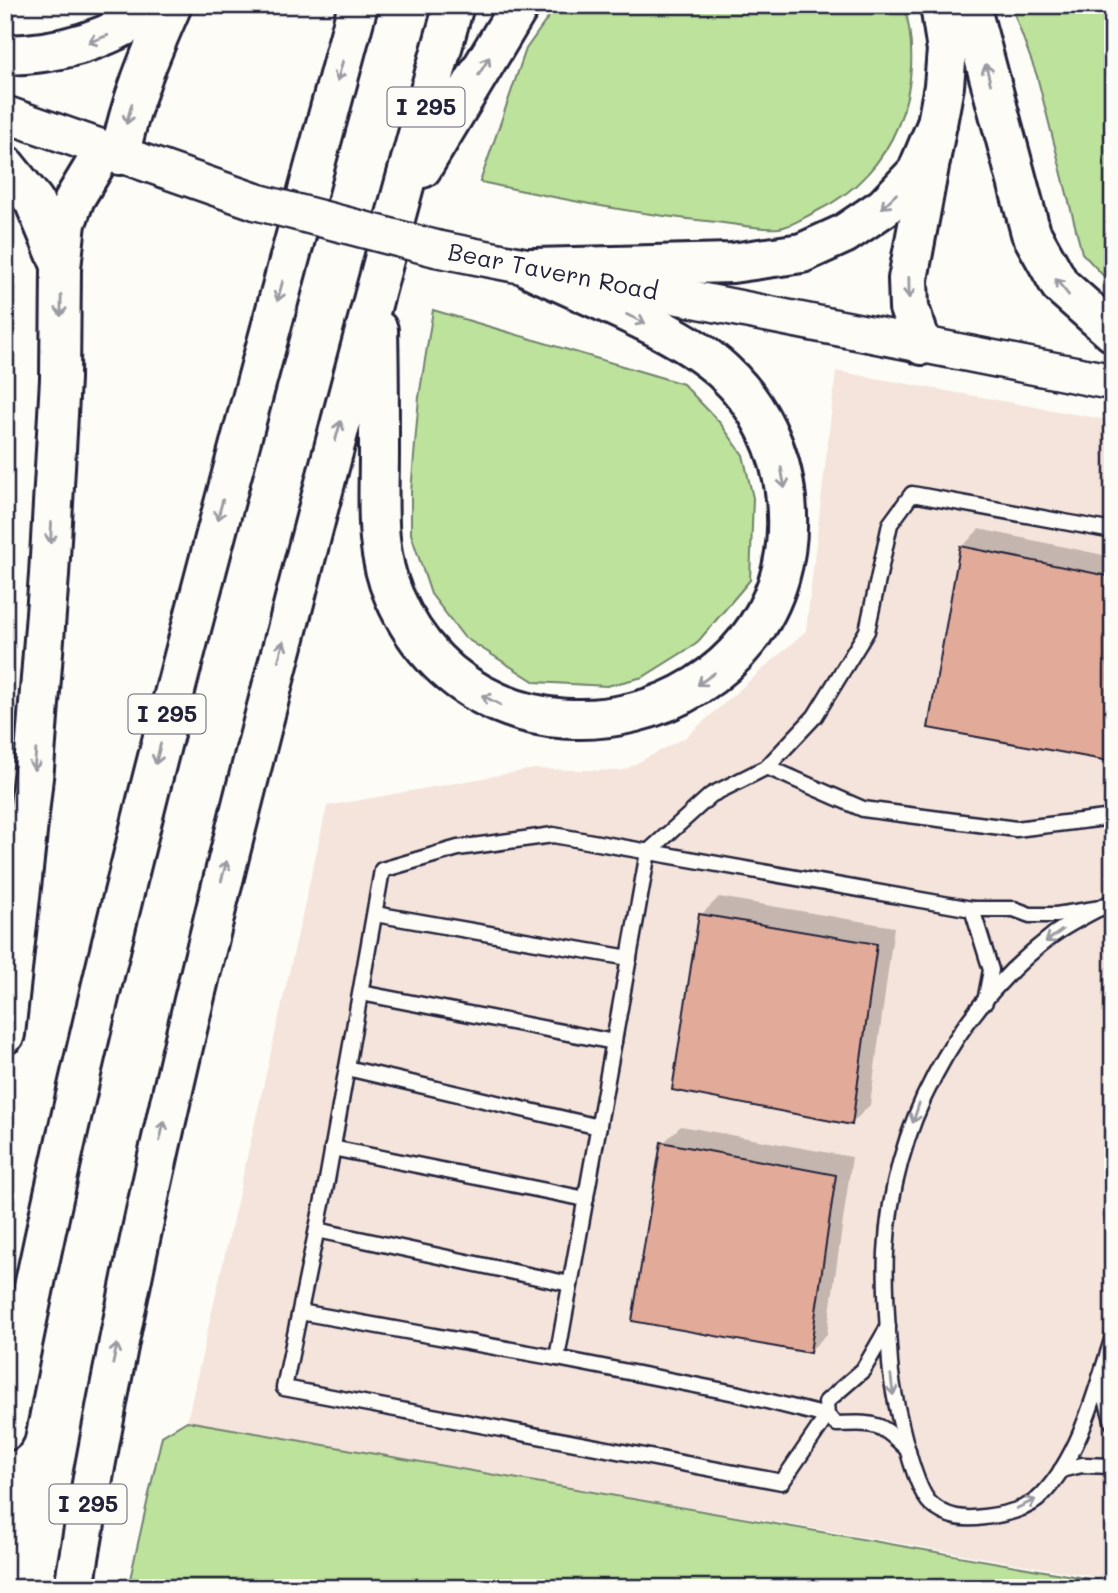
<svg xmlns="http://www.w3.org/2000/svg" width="1118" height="1593" viewBox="0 0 1118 1593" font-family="Mali,sans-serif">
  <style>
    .built { fill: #f5e4db }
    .green { fill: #bde29c; stroke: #70826c; stroke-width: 2 }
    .shadow { fill: #0003 }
    .building { fill: #e2ab99; stroke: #22223b; stroke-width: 2 }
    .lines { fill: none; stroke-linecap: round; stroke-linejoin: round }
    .service-casing { stroke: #22223b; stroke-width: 19 }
    .tertiary-casing { stroke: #22223b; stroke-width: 40 }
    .motorway-casing { stroke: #22223b; stroke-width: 44 }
    .service { stroke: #fdfcf7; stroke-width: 14 }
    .tertiary { stroke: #fdfcf7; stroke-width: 35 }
    .motorway { stroke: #fdfcf7; stroke-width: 38 }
    .tertiary-bridge-casing { stroke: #22223b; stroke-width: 40; stroke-linecap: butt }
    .tertiary-bridge { stroke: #fdfcf7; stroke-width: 35 }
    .oneway { stroke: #9a9aa2 }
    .labels { text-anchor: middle; stroke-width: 5; stroke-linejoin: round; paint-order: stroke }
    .shield { fill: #fdfcf7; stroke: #646373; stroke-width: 2 }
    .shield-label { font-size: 23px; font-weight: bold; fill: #22223b }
    .street-label { font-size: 24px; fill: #22223b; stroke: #fdfcf7 }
  </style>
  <rect width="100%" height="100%" fill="#fdfcf7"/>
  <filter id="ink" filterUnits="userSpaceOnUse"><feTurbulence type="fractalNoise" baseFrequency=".0143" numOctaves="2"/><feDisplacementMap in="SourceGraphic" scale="14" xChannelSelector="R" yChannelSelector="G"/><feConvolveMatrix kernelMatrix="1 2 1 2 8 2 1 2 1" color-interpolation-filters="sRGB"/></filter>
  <g filter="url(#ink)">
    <!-- built -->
    <path class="built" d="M836 371 1113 421V1580L187 1421 327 806 534 769 622 771 686 737 806 631Z"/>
    <!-- green -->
    <g class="green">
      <path d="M557 5H904C927 86 895 174 817 211 806 216 791 227 779 228 759 230 735 224 716 222 636 215 559 198 480 182L526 49Z"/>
      <path d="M1011 5H1113V286L1082 253 1037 76Z"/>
      <path d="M433 310 683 384 720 423 743 455 753 498 750 580 696 644 643 677 607 686 535 682 464 637 431 594 411 534V492L419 397Z"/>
      <path d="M187 1421 1113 1583V1588H128L162 1436Z"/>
    </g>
    <!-- shadow -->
    <g class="shadow">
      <path d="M979 529 1113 557V755L1109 759 962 547Z"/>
      <path d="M719 897 894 927 870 1105 852 1123 701 915Z"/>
      <path d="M681 1126 852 1157 827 1334 810 1351 663 1143Z"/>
    </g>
    <!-- building -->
    <g class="building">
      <path d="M960 546 1113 577V738L1109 761 928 728Z"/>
      <path d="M699 914 877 944 852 1125 672 1090Z"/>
      <path d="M661 1142 836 1175 810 1353 632 1321Z"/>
    </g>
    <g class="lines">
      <!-- service casing -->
      <g class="service-casing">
        <g id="service">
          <path d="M767 767 863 809 1016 829 1113 817"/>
          <path d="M1113 901C1093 912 1071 922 1053 935 954 1010 892 1129 886 1252 884 1289 888 1326 890 1363 892 1390 912 1487 931 1504 947 1518 964 1520 984 1517 1002 1515 1030 1509 1042 1495 1081 1454 1096 1389 1113 1337"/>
          <path d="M972 909 991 970 985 1002"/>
          <path d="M375 914 629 958"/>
          <path d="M361 993 614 1042"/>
          <path d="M347 1068 599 1127"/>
          <path d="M332 1148 586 1199"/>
          <path d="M317 1230 570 1284"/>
          <path d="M300 1312 557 1358"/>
          <path d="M888 1327 863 1370 826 1402 827 1416 782 1482 284 1388 327 1180 382 870 458 848 553 835 972 909H1014L1030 915H1056L1101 908"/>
          <path d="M1100 1378 1113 1423"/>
          <path d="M908 1450C879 1421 876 1423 837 1424L827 1416 735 1393 557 1358 648 852 711 795 767 767 815 716 867 631 890 524 912 494 1113 531"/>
          <path d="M1061 1470 1082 1465 1113 1466"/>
        </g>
      </g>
      <!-- tertiary casing -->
      <g class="tertiary-casing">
        <g id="tertiary">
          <path d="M5 114 257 202"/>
          <path d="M438 249 1113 382"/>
        </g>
      </g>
      <!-- motorway casing -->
      <g class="motorway-casing">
        <g id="motorway">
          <path d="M970 5 1031 233 1060 285 1113 332"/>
          <path d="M5 55C61 54 112 40 157 5"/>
          <path d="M120 155C130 102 150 55 172 5"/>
          <path d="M5 165 34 201 60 263"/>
          <path d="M422 168 520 5"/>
          <path d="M535 268 732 263 802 253 844 234 884 207 917 172 937 124"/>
          <path d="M378 330C379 371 379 411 379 452 379 501 374 550 394 596 486 808 809 727 786 499 781 450 759 404 723 371 678 329 587 296 530 268"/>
          <path d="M922 345 909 308 908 279 944 86 947 50 940 5"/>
          <path d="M5 1034 34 768 49 575 60 379 61 268 66 223 75 198 104 150"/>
          <path d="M5 1431C98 948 231 479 358 5"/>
          <path d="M74 1588C128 1259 205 943 289 622 342 416 396 210 454 5"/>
        </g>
      </g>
      <!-- service -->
      <use href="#service" class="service"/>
      <!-- tertiary -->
      <use href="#tertiary" class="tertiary"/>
      <!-- motorway -->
      <use href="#motorway" class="motorway"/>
      <!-- tertiary-bridge casing -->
      <g class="tertiary-bridge-casing">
        <path id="tertiary-bridge" d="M257 202 438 249"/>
      </g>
      <!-- tertiary-bridge -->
      <use href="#tertiary-bridge" class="tertiary-bridge"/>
    </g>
    <!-- one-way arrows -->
    <defs><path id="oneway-shaft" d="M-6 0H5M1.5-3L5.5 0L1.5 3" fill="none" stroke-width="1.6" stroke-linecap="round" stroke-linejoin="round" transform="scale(1.75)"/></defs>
    <g class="oneway">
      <use href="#oneway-shaft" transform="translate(98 39) rotate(160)"/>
      <use href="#oneway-shaft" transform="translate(484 66) rotate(-59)"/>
      <use href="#oneway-shaft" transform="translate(340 71) rotate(105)"/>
      <use href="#oneway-shaft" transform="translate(988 74) rotate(-104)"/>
      <use href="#oneway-shaft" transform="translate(129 114) rotate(105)"/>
      <use href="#oneway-shaft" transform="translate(889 201) rotate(136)"/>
      <use href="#oneway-shaft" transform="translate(1062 287) rotate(-129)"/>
      <use href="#oneway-shaft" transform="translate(909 288) rotate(89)"/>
      <use href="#oneway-shaft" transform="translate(280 291) rotate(105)"/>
      <use href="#oneway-shaft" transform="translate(61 306) rotate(91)"/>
      <use href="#oneway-shaft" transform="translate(636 319) rotate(26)"/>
      <use href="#oneway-shaft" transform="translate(338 431) rotate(-75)"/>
      <use href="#oneway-shaft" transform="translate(783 478) rotate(80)"/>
      <use href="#oneway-shaft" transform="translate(220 510) rotate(105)"/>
      <use href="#oneway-shaft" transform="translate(51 533) rotate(93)"/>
      <use href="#oneway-shaft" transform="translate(281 651) rotate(-75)"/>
      <use href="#oneway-shaft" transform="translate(706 679) rotate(144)"/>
      <use href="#oneway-shaft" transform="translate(491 700) rotate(-153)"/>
      <use href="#oneway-shaft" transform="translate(158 754) rotate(104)"/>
      <use href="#oneway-shaft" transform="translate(35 760) rotate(95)"/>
      <use href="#oneway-shaft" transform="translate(224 871) rotate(-75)"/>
      <use href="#oneway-shaft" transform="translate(1054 936) rotate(144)"/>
      <use href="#oneway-shaft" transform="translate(916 1113) rotate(108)"/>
      <use href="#oneway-shaft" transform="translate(162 1131) rotate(-77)"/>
      <use href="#oneway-shaft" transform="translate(115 1354) rotate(-78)"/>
      <use href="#oneway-shaft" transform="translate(892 1385) rotate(83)"/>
      <use href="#oneway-shaft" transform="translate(1026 1504) rotate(-25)"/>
    </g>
  </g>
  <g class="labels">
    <!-- shield labels -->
    <g class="shield">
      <rect x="387.5" y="87.5" width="77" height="39" rx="5"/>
      <rect x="128.5" y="694.5" width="77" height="39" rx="5"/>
      <rect x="49.5" y="1484.5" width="77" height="39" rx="5"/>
    </g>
    <g class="shield-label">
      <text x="426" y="115">I 295</text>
      <text x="167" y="722">I 295</text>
      <text x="88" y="1512">I 295</text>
    </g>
    <!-- street labels -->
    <g class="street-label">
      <text transform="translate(553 272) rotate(11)" y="8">Bear Tavern Road</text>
    </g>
  </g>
  <!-- margin -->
  <rect width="1118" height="1593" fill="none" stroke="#fdfcf7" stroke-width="28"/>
  <rect x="14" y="14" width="1090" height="1565" fill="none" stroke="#22223b" stroke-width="2.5" filter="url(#ink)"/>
</svg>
